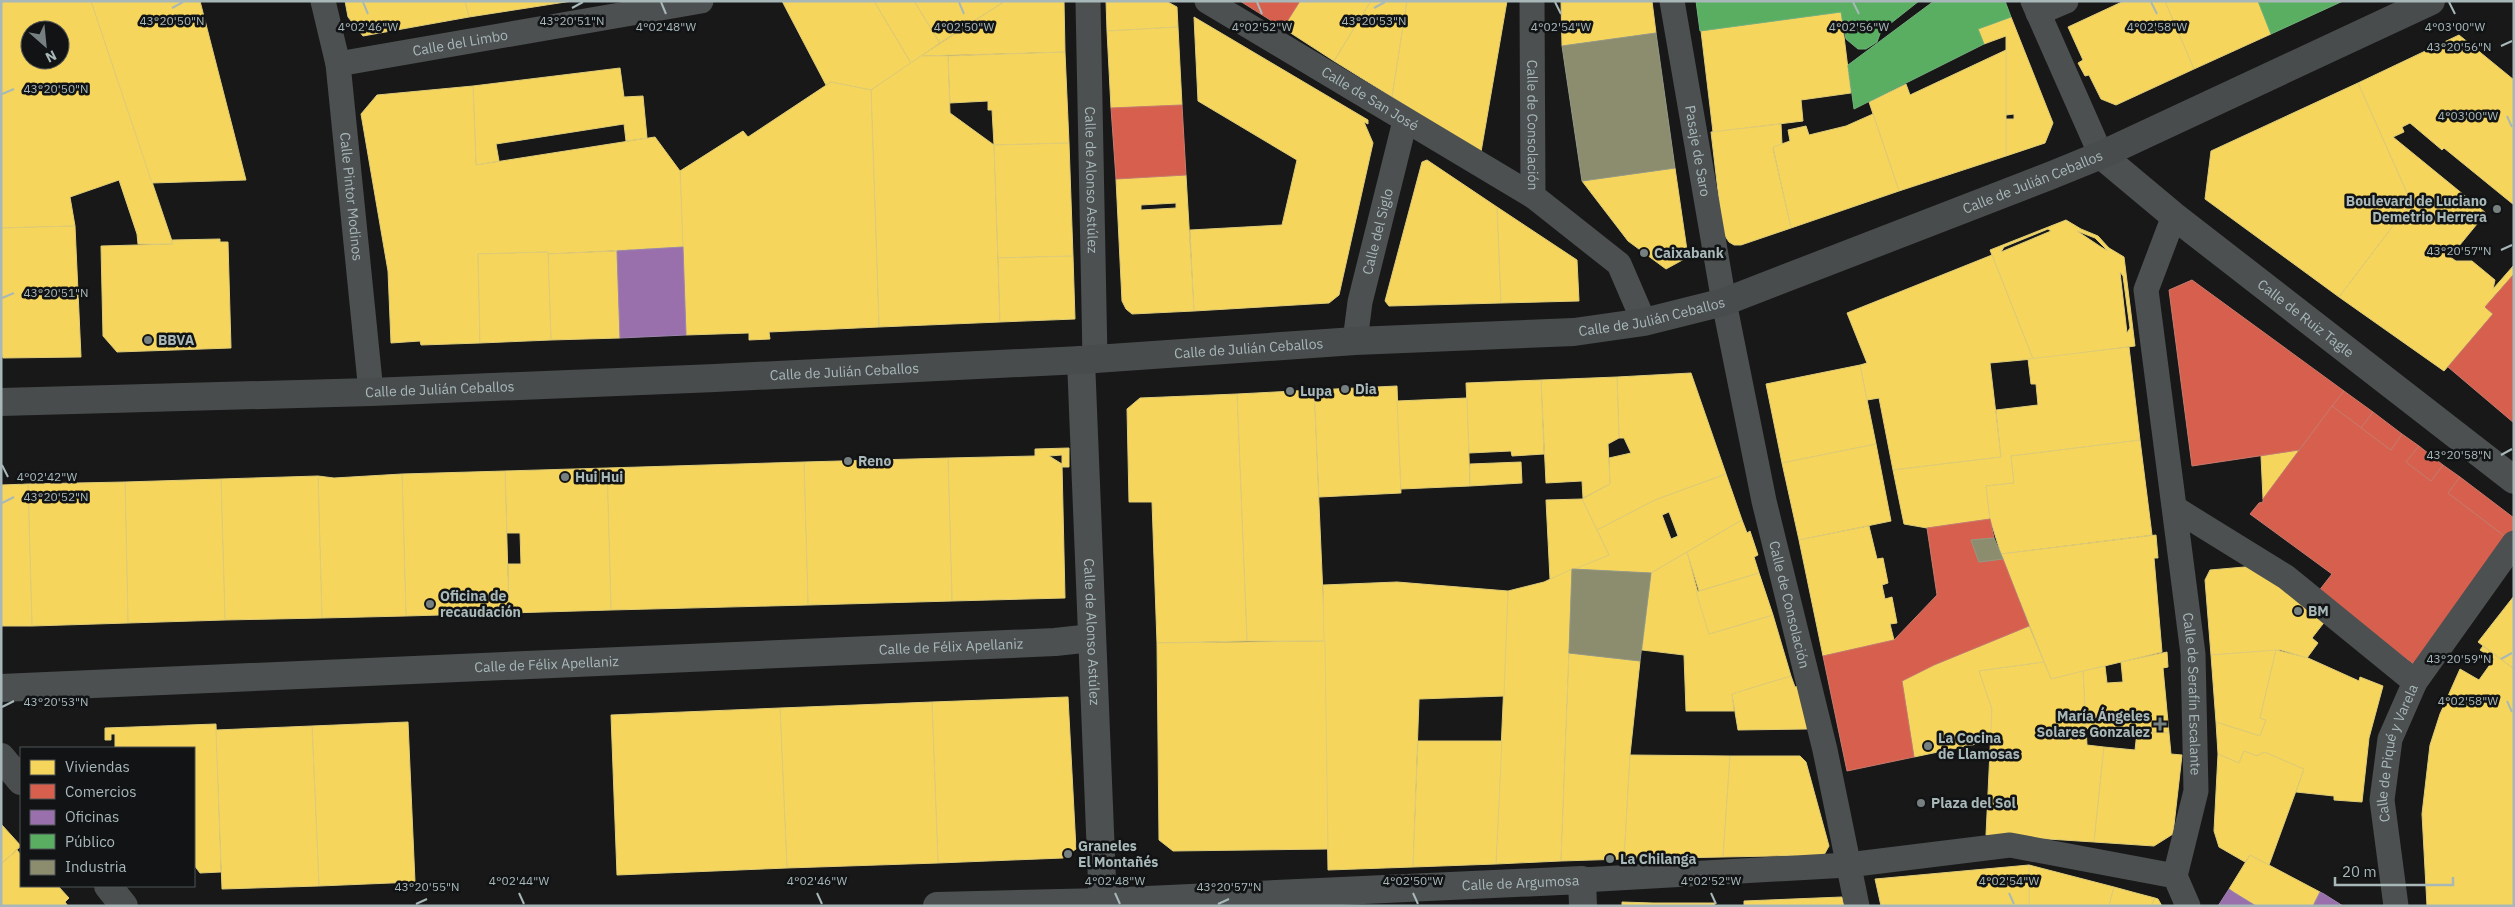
<svg xmlns="http://www.w3.org/2000/svg" width="2515" height="907" viewBox="0 0 2515 907" font-family="'IBM Plex Sans',sans-serif">
  <style>
    .homes { fill: #f6d55c; stroke: #dfcc78; fill-rule: evenodd }
    .shops { fill: #d6604d; stroke: #c87a6d }
    .offices { fill: #9970ab; stroke: #9e86af }
    .public { fill: #5aae61; stroke: #71b17b }
    .industry { fill: #8c8c6e; stroke: #949984 }
    .lines { fill: none; stroke-linecap: round; stroke-linejoin: round }
    .pedestrian { stroke: #4c5051; stroke-width: 25 }
    .minor { stroke: #4c5051; stroke-width: 28 }
    .secondary { stroke: #4a4e4f; stroke-width: 28 }
    .trunk { stroke: #494c4d; stroke-width: 28 }
    .ticks { fill: none; stroke: #a8b8b9; stroke-width: 2 }
    .poi-dot { fill: #768081; stroke: #121314; stroke-width: 2 }
    .labels { text-anchor: middle; stroke-width: 5; stroke-linejoin: round; paint-order: stroke }
    .street-label { font-size: 14px; fill: #a8b8b9; stroke: #121314 }
    .poi-label { font-size: 14px; font-weight: bold; fill: #a8b8b9; stroke: #121314; text-anchor: start }
    .ticks-label { font-size: 12px; text-anchor: middle; fill: #a8b8b9; stroke: #121314; stroke-width: 5; stroke-linejoin: round; paint-order: stroke }
  </style>
  <rect width="100%" height="100%" fill="#181818"/>
  <!-- homes -->
  <g class="homes">
    <path d="M1 1H91L173 244H138L137 234 119 180 70 197 75 226 1 228ZM30 30H60V60H30Z"/>
    <path d="M91 1H200L246 180 152 183Z"/>
    <path d="M345 1H465L469 17 363 36 348 17Z"/>
    <path d="M465 1H572L469 17Z"/>
    <path d="M782 1H874L911 63 871 90 831 82 826 85Z"/>
    <path d="M874 1H914L940 43 911 63Z"/>
    <path d="M914 1H1005L940 43Z"/>
    <path d="M1005 1H1064L1065 52 921 56Z"/>
    <path d="M1106 1H1166L1177 7 1178 27 1107 31Z"/>
    <path d="M1300 1H1371L1334 61 1283 28Z"/>
    <path d="M1371 1H1407L1392 97 1334 61Z"/>
    <path d="M1407 1H1507L1481 152 1392 97Z"/>
    <path d="M1561 1H1652L1656 33 1562 46Z"/>
    <path d="M2124 1H2165L2194 69 2116 105 2101 99 2089 75 2085 76 2078 63 2083 60 2068 27Z"/>
    <path d="M2165 1H2258L2271 34 2194 69Z"/>
    <path d="M1841 12 1851 93 1801 100 1803 121 1713 132 1701 31Z"/>
    <path d="M1194 17 1368 120V124L1364 122 1373 143 1339 295 1329 303 1194 311 1190 230 1282 225 1297 160 1198 101Z"/>
    <path d="M2011 17 2053 123 2045 143 2006 156V119H2014V114L2006 115V36L1984 44 1978 29Z"/>
    <path d="M1178 27 1182 105 1111 108 1107 31Z"/>
    <path d="M2459 35 2514 80V205L2444 148 2442 150 2410 123 2402 127 2404 132 2393 137 2486 213 2450 257 2456 261H2472L2495 280 2493 289 2514 265V274L2485 307 2493 314 2444 371 2339 297 2411 202 2358 83Z"/>
    <path d="M2006 50V156L1899 191 1869 102 1906 84 1910 95Z"/>
    <path d="M1065 52 1069 143 994 145 992 110H988V101L950 103 948 56Z"/>
    <path d="M921 56H948L950 113 994 145 1000 322 879 327 871 90Z"/>
    <path d="M620 68 624 97 643 96 647 138 626 141 624 124 496 144 499 161 476 165 473 86Z"/>
    <path d="M831 82 871 90 879 327 769 332 770 339 749 340V333L686 335 680 171 743 131 748 137Z"/>
    <path d="M2358 83 2411 202 2339 297 2205 199 2211 151Z"/>
    <path d="M473 86 476 165 655 137 680 171 683 247 548 254V252L478 254 480 343 421 345 420 341 391 343 388 271 361 114 377 95Z"/>
    <path d="M1873 114 1899 191 1791 228 1773 147 1790 141 1788 130 1806 126 1809 135 1846 126Z"/>
    <path d="M1781 124 1782 144 1773 147V149L1791 228 1741 245H1734L1729 242 1723 233 1711 132Z"/>
    <path d="M1069 143 1073 256 998 258 994 145Z"/>
    <path d="M1427 160 1497 207 1501 303 1389 306 1385 301 1422 162Z"/>
    <path d="M1675 168 1688 257 1666 269 1628 241 1582 181Z"/>
    <path d="M1186 175 1194 311 1132 314 1126 309 1122 301 1116 179ZM1176 203V208L1141 210V205Z"/>
    <path d="M1497 207 1577 260 1579 301 1501 303Z"/>
    <path d="M2066 220 2081 229 2098 236 2109 248 2124 257 2135 346 2033 359 1990 250ZM2048 229 2051 231 2001 252 2004 247ZM2077 231 2095 238 2108 251 2101 247ZM2120 272 2123 276 2130 328 2127 333Z"/>
    <path d="M75 226 81 357 3 358 1 352V228Z"/>
    <path d="M220 239V242H228L231 348 117 352 103 336 101 246 173 244 172 240Z"/>
    <path d="M617 251 620 338 551 340 548 254Z"/>
    <path d="M548 252 551 340 480 343 478 254Z"/>
    <path d="M1992 255 2033 359 1990 363 2001 457 1893 470 1879 398 1867 400 1860 365 1867 363 1847 313Z"/>
    <path d="M1073 256 1075 319 1000 322 998 258Z"/>
    <path d="M2129 347 2140 440 2011 456 2014 483 1986 486 1990 519 1927 528 1904 524 1893 470 2001 457 1996 410 2038 405 2036 384H2031L2028 359Z"/>
    <path d="M1860 365 1876 444 1782 463 1766 384Z"/>
    <path d="M1691 373 1726 474 1655 500 1597 530 1582 499 1610 484 1609 458 1631 453 1624 438H1619L1617 377Z"/>
    <path d="M1617 377 1619 438 1608 444 1610 484 1583 498 1582 481 1546 483 1541 380Z"/>
    <path d="M1541 380 1544 454 1512 456 1511 451 1469 453 1466 383Z"/>
    <path d="M1397 386 1401 493 1319 497 1314 390Z"/>
    <path d="M1314 390 1325 641H1247L1237 394Z"/>
    <path d="M1237 394 1247 641 1157 643 1152 502H1129L1127 409 1140 398Z"/>
    <path d="M1467 398 1470 486 1401 489 1397 401Z"/>
    <path d="M2140 440 2152 535 2001 554 1990 519 1986 486 2014 483 2011 456Z"/>
    <path d="M1876 444 1891 521 1799 540 1782 463Z"/>
    <path d="M1069 448V467H1062V455L1049 456 1062 464 1065 598 952 601 948 458 1035 456V449Z"/>
    <path d="M2299 450 2263 499 2261 456Z"/>
    <path d="M948 458 952 601 808 605 804 462Z"/>
    <path d="M804 462 808 605 611 610 607 468Z"/>
    <path d="M1521 462 1522 483 1470 486V464Z"/>
    <path d="M607 468 611 610 509 613 508 564H521L520 533H507L505 471Z"/>
    <path d="M505 471 509 613 406 616 402 474Z"/>
    <path d="M402 474 406 616 322 618 318 476 334 478Z"/>
    <path d="M1726 474 1742 520 1651 573 1572 569 1609 555 1597 530 1655 500ZM1669 512 1678 536 1671 539 1662 515Z"/>
    <path d="M318 476 322 618 225 620 221 479Z"/>
    <path d="M221 479 225 620 128 623 125 482Z"/>
    <path d="M125 482 128 623 32 626 28 484Z"/>
    <path d="M28 484 32 626H1V485Z"/>
    <path d="M1582 499 1609 555 1550 579 1546 500Z"/>
    <path d="M1742 520 1747 533 1750 531 1758 555 1754 557 1759 573 1699 591 1687 552Z"/>
    <path d="M1869 526 1877 559 1883 558 1888 583 1882 585 1885 599 1892 597 1897 623 1890 624 1894 640 1823 656 1799 540Z"/>
    <path d="M2156 535 2158 558H2154L2162 652 2051 679 2001 554Z"/>
    <path d="M1687 552 1709 634 1773 615 1791 676 1732 694 1734 711H1686L1684 655 1642 650 1651 573Z"/>
    <path d="M2256 566 2326 620 2312 638 2318 643 2307 658 2281 650 2211 655 2205 580 2210 570Z"/>
    <path d="M1572 569 1561 861 1496 864 1508 591 1544 582Z"/>
    <path d="M1759 573 1773 615 1709 634 1696 592Z"/>
    <path d="M1397 582 1508 591 1504 696 1419 699 1413 867 1328 870 1323 585Z"/>
    <path d="M2514 596V669L2478 642Z"/>
    <path d="M2029 626 2044 662 1979 671 1992 709 1991 741 1914 757 1902 681 1934 665Z"/>
    <path d="M1325 641 1328 849 1173 851 1159 840 1157 643Z"/>
    <path d="M2483 646 2514 669V906H2427L2422 814 2430 745 2440 714 2460 669 2479 680 2494 659 2480 650Z"/>
    <path d="M2276 650 2260 718 2266 720 2260 736 2216 722 2211 655Z"/>
    <path d="M2276 650 2308 658 2359 681 2360 677 2383 686 2369 738 2362 802 2334 800V796L2296 792 2304 769 2264 752 2257 756 2244 751 2239 763 2218 754 2216 722 2260 736 2266 720 2260 718Z"/>
    <path d="M2167 652 2168 667 2163 668 2169 733 2086 729 2083 671 2105 666 2107 683 2123 682 2121 662Z"/>
    <path d="M1569 653 1640 661 1630 755 1624 859 1561 861Z"/>
    <path d="M2044 662 2051 679 2083 671 2087 745 2104 747 2094 842 1986 835 1992 709 1979 671Z"/>
    <path d="M1791 676 1795 687 1799 686 1807 729 1738 730 1732 694Z"/>
    <path d="M1068 697 1076 849 1063 858 938 863 932 702Z"/>
    <path d="M932 702 938 863 787 868 780 708Z"/>
    <path d="M780 708 787 868 617 875 611 715Z"/>
    <path d="M408 722 415 882 319 886 312 726Z"/>
    <path d="M216 724 221 872 200 873 194 865V748H115V734H111V740H105V728Z"/>
    <path d="M312 726 319 886 222 889 216 730Z"/>
    <path d="M2137 732 2169 733 2171 754 2182 755 2173 834 2154 846 2094 842 2104 747 2135 750Z"/>
    <path d="M1418 741H1502L1496 864 1413 867Z"/>
    <path d="M2244 751 2257 756 2264 752 2304 769 2269 865 2250 855 2245 862 2219 847 2214 831 2218 754 2239 763Z"/>
    <path d="M1630 755 1730 756 1723 857 1624 859Z"/>
    <path d="M1730 756H1800L1806 762 1829 846 1824 855 1723 857Z"/>
    <path d="M2 825 21 846 1 864V826Z"/>
    <path d="M17 850 21 855V886H58L69 898 65 902 68 906H1V864Z"/>
    <path d="M2250 855 2320 892 2313 906H2256L2229 889Z"/>
    <path d="M2029 865 2114 887 2109 906H2029Z"/>
    <path d="M2029 865V906H1881L1875 879Z"/>
    <path d="M2114 887 2136 893 2155 898 2151 906H2109Z"/>
    <path d="M1842 897 1844 906H1744V901Z"/>
    <path d="M2155 898 2158 899 2162 906H2151Z"/>
    <path d="M1622 902 1653 903H1715L1714 906H1622Z"/>
  </g>
  <!-- shops -->
  <g class="shops">
    <path d="M1240 1H1300L1283 28Z"/>
    <path d="M1182 105 1186 175 1116 179 1111 108Z"/>
    <path d="M2514 274V423L2448 367 2493 314 2485 307Z"/>
    <path d="M2192 280 2344 391 2299 450 2192 466 2169 290Z"/>
    <path d="M2344 391 2373 412 2361 428 2332 406Z"/>
    <path d="M2332 406 2391 450 2402 434 2419 446 2406 462 2431 481 2443 465 2460 477 2448 493 2507 538 2420 669 2318 592 2332 574 2250 514 2259 503 2263 502V499Z"/>
    <path d="M2373 412 2402 434 2391 450 2361 428Z"/>
    <path d="M2419 446 2443 465 2431 481 2406 462Z"/>
    <path d="M2460 477 2514 518V529L2507 538 2448 493Z"/>
    <path d="M1990 519 1994 538 1971 540 1979 562 2003 559 2029 626 1934 665 1902 681 1914 757 1847 771 1823 656 1894 640 1937 595 1927 528Z"/>
  </g>
  <!-- offices -->
  <g class="offices">
    <path d="M683 247 686 335 620 338 617 251Z"/>
    <path d="M2229 889 2233 892 2256 906H2218Z"/>
    <path d="M2320 892 2324 894 2343 906H2313Z"/>
  </g>
  <!-- public -->
  <g class="public">
    <path d="M1696 1H1919L1881 31 1877 42 1866 49H1858L1846 39 1841 12 1700 31Z"/>
    <path d="M1934 1H2005L2011 17 1978 29 1984 44 1854 109 1848 65Z"/>
    <path d="M2258 1H2343L2271 34Z"/>
  </g>
  <!-- industry -->
  <g class="industry">
    <path d="M1656 33 1675 168 1582 181 1562 46Z"/>
    <path d="M1994 538 2003 559 1979 562 1971 540Z"/>
    <path d="M1572 569 1651 573 1640 661 1569 653Z"/>
  </g>
  <g class="lines">
    <!-- pedestrian -->
    <g class="pedestrian">
      <path id="s1" d="M323 1 338 64 371 392"/>
      <path id="s2" d="M1088 1 1095 359"/>
      <path id="s3" d="M1207 1 1533 196 1619 264 1644 322"/>
      <path id="s4" d="M1532 1 1533 196"/>
      <path id="s5" d="M1672 1 1724 302 1764 501 1825 750 1857 906"/>
      <path d="M2033 1 2101 155"/>
      <path d="M2038 13 2066 1"/>
      <path id="s6" d="M338 64 701 1"/>
      <path id="s7" d="M2174 216 2146 290 2193 654 2196 791 2175 876"/>
      <path id="s8" d="M1355 341 1360 302 1405 121"/>
      <path d="M2176 509 2286 577 2415 682"/>
      <path d="M1582 880 1848 865 2010 845 2175 876 2188 906"/>
      <path id="s9" d="M2396 906 2382 800 2390 739 2415 682 2514 543"/>
    </g>
    <!-- minor -->
    <g class="minor">
      <path id="s10" d="M2101 155 2174 216 2514 480"/>
      <path id="s11" d="M1081 360 1103 906"/>
      <path id="s12" d="M1 688 1055 642 1092 638"/>
      <path id="s13" d="M937 906 1103 902 1582 880 1583 906"/>
    </g>
    <!-- secondary -->
    <g class="secondary">
      <path d="M1 757 21 781"/>
      <path d="M108 886 124 906"/>
    </g>
    <!-- trunk -->
    <path class="trunk" id="s14" d="M1 402 371 392 715 378 1081 360 1355 341 1574 332 1644 322 1724 302 2052 175 2101 155 2431 1"/>
  </g>
  <!-- ticks -->
  <path class="ticks" d="M363 2 368 14M661 2 666 14M959 2 964 14M1257 2 1262 14M1555 2 1561 14M1853 2 1859 14M2151 2 2157 14M2449 2 2455 14M172 8 183 2M572 8 583 2M1374 8 1385 2M2501 46 2512 41M2 94 14 89M2507 116 2512 127M2501 250 2512 245M2 298 14 293M2501 455 2512 449M2 465 8 477M2 503 14 497M2501 659 2512 653M2507 701 2512 712M2 707 14 701M519 893 524 904M817 893 822 904M1115 893 1120 904M1413 893 1418 904M1711 893 1716 904M2009 893 2014 904M416 904 427 899M1218 904 1229 899"/>
  <!-- markers -->
  <g class="poi-dot">
    <circle cx="2497" cy="209" r="5"/>
    <circle cx="1644" cy="253" r="5"/>
    <circle cx="148" cy="340" r="5"/>
    <circle cx="1345" cy="389" r="5"/>
    <circle cx="1290" cy="391" r="5"/>
    <circle cx="848" cy="461" r="5"/>
    <circle cx="565" cy="477" r="5"/>
    <circle cx="430" cy="604" r="5"/>
    <circle cx="2298" cy="611" r="5"/>
    <path d="M2157.5 716.5h5v5h5v5h-5v5h-5v-5h-5v-5h5z"/>
    <circle cx="1928" cy="746" r="5"/>
    <circle cx="1921" cy="803" r="5"/>
    <circle cx="1068" cy="854" r="5"/>
    <circle cx="1610" cy="859" r="5"/>
  </g>
  <g class="labels">
    <!-- street labels -->
    <g class="street-label">
      <text dy="5" stroke="none"><textPath href="#s6" startOffset="124">Calle del Limbo</textPath></text>
      <text dy="5" stroke="none"><textPath href="#s3" startOffset="190">Calle de San José</textPath></text>
      <text dy="5" stroke="none"><textPath href="#s4" startOffset="124">Calle de Consolación</textPath></text>
      <text dy="5" stroke="none"><textPath href="#s5" startOffset="152">Pasaje de Saro</textPath></text>
      <text dy="5" stroke="none"><textPath href="#s2" startOffset="179">Calle de Alonso Astúlez</textPath></text>
      <text dy="5" stroke="none"><textPath href="#s14" startOffset="2059">Calle de Julián Ceballos</textPath></text>
      <text dy="5" stroke="none"><textPath href="#s1" startOffset="198">Calle Pintor Modinos</textPath></text>
      <text dy="5" stroke="none"><textPath href="#s8" startOffset="112">Calle del Siglo</textPath></text>
      <text dy="5" stroke="none"><textPath href="#s14" startOffset="1654">Calle de Julián Ceballos</textPath></text>
      <text dy="5" stroke="none"><textPath href="#s10" startOffset="262">Calle de Ruiz Tagle</textPath></text>
      <text dy="5" stroke="none"><textPath href="#s14" startOffset="1249">Calle de Julián Ceballos</textPath></text>
      <text dy="5" stroke="none"><textPath href="#s14" startOffset="844">Calle de Julián Ceballos</textPath></text>
      <text dy="5" stroke="none"><textPath href="#s14" startOffset="439">Calle de Julián Ceballos</textPath></text>
      <text dy="5" stroke="none"><textPath href="#s5" startOffset="615">Calle de Consolación</textPath></text>
      <text dy="5" stroke="none"><textPath href="#s11" startOffset="272">Calle de Alonso Astúlez</textPath></text>
      <text dy="5" stroke="none"><textPath href="#s12" startOffset="951">Calle de Félix Apellaniz</textPath></text>
      <text dy="5" stroke="none"><textPath href="#s12" startOffset="546">Calle de Félix Apellaniz</textPath></text>
      <text dy="5" stroke="none"><textPath href="#s7" startOffset="486">Calle de Serafín Escalante</textPath></text>
      <text dy="5" stroke="none"><textPath href="#s9" startOffset="156">Calle de Piqué y Varela</textPath></text>
      <text dy="5" stroke="none"><textPath href="#s13" startOffset="584">Calle de Argumosa</textPath></text>
    </g>
    <!-- poi labels -->
    <g class="poi-label">
      <text x="2487" y="206" text-anchor="end">Boulevard de Luciano<tspan x="2487" dy="16">Demetrio Herrera</tspan></text>
      <text x="1654" y="258">Caixabank</text>
      <text x="158" y="345">BBVA</text>
      <text x="1355" y="394">Dia</text>
      <text x="1300" y="396">Lupa</text>
      <text x="858" y="466">Reno</text>
      <text x="575" y="482">Hui Hui</text>
      <text x="440" y="601">Oficina de<tspan x="440" dy="16">recaudación</tspan></text>
      <text x="2308" y="616">BM</text>
      <text x="2150" y="721" text-anchor="end">María Ángeles<tspan x="2150" dy="16">Solares Gonzalez</tspan></text>
      <text x="1938" y="743">La Cocina<tspan x="1938" dy="16">de Llamosas</tspan></text>
      <text x="1931" y="808">Plaza del Sol</text>
      <text x="1078" y="851">Graneles<tspan x="1078" dy="16">El Montañés</tspan></text>
      <text x="1620" y="864">La Chilanga</text>
    </g>
  </g>
  <g class="ticks-label">
    <text x="172" y="25">43°20'50"N</text>
    <text x="572" y="25">43°20'51"N</text>
    <text x="1374" y="25">43°20'53"N</text>
    <text x="368" y="31">4°02'46"W</text>
    <text x="666" y="31">4°02'48"W</text>
    <text x="964" y="31">4°02'50"W</text>
    <text x="1262" y="31">4°02'52"W</text>
    <text x="1561" y="31">4°02'54"W</text>
    <text x="1859" y="31">4°02'56"W</text>
    <text x="2157" y="31">4°02'58"W</text>
    <text x="2455" y="31">4°03'00"W</text>
    <text x="2459" y="51">43°20'56"N</text>
    <text x="56" y="93">43°20'50"N</text>
    <text x="2468" y="120">4°03'00"W</text>
    <text x="2459" y="255">43°20'57"N</text>
    <text x="56" y="297">43°20'51"N</text>
    <text x="2459" y="459">43°20'58"N</text>
    <text x="47" y="481">4°02'42"W</text>
    <text x="56" y="501">43°20'52"N</text>
    <text x="2459" y="663">43°20'59"N</text>
    <text x="2468" y="705">4°02'58"W</text>
    <text x="56" y="706">43°20'53"N</text>
    <text x="519" y="885">4°02'44"W</text>
    <text x="817" y="885">4°02'46"W</text>
    <text x="1115" y="885">4°02'48"W</text>
    <text x="1413" y="885">4°02'50"W</text>
    <text x="1711" y="885">4°02'52"W</text>
    <text x="2009" y="885">4°02'54"W</text>
    <text x="427" y="891">43°20'55"N</text>
    <text x="1229" y="891">43°20'57"N</text>
  </g>
  <!-- border -->
  <rect width="2515" height="907" fill="none" stroke="#a8b8b9" stroke-width="5"/>
  <!-- legend -->
  <rect x="20" y="747" width="175" height="140" fill="#121314" stroke="#4e5556"/>
  <rect x="30" y="760" width="25" height="15" fill="#f6d55c" stroke="#4e5556"/>
  <text x="65" y="772" font-size="15" fill="#a8b8b9">Viviendas</text>
  <rect x="30" y="784" width="25" height="15" fill="#d6604d" stroke="#4e5556"/>
  <text x="65" y="797" font-size="15" fill="#a8b8b9">Comercios</text>
  <rect x="30" y="810" width="25" height="15" fill="#9970ab" stroke="#4e5556"/>
  <text x="65" y="822" font-size="15" fill="#a8b8b9">Oficinas</text>
  <rect x="30" y="834" width="25" height="15" fill="#5aae61" stroke="#4e5556"/>
  <text x="65" y="847" font-size="15" fill="#a8b8b9">Público</text>
  <rect x="30" y="860" width="25" height="15" fill="#8c8c6e" stroke="#4e5556"/>
  <text x="65" y="872" font-size="15" fill="#a8b8b9">Industria</text>
  <!-- north arrow -->
  <g transform="translate(45 45) rotate(153)"><circle r="24" fill="#121314" stroke="#4e5556"/>
  <path d="M0-4L9 19L0 12L-9 19Z" fill="#768081"/>
  <text y="-8" font-size="14" font-weight="bold" text-anchor="middle" fill="#a8b8b9">N</text>
  </g>
  <!-- scale -->
  <path d="M2335 877v8h118v-8" fill="none" stroke="#a8b8b9" stroke-width="2.5"/>
  <text x="2342" y="877" font-size="15" fill="#a8b8b9" stroke="#121314" stroke-width="4" paint-order="stroke">20 m</text>
</svg>
